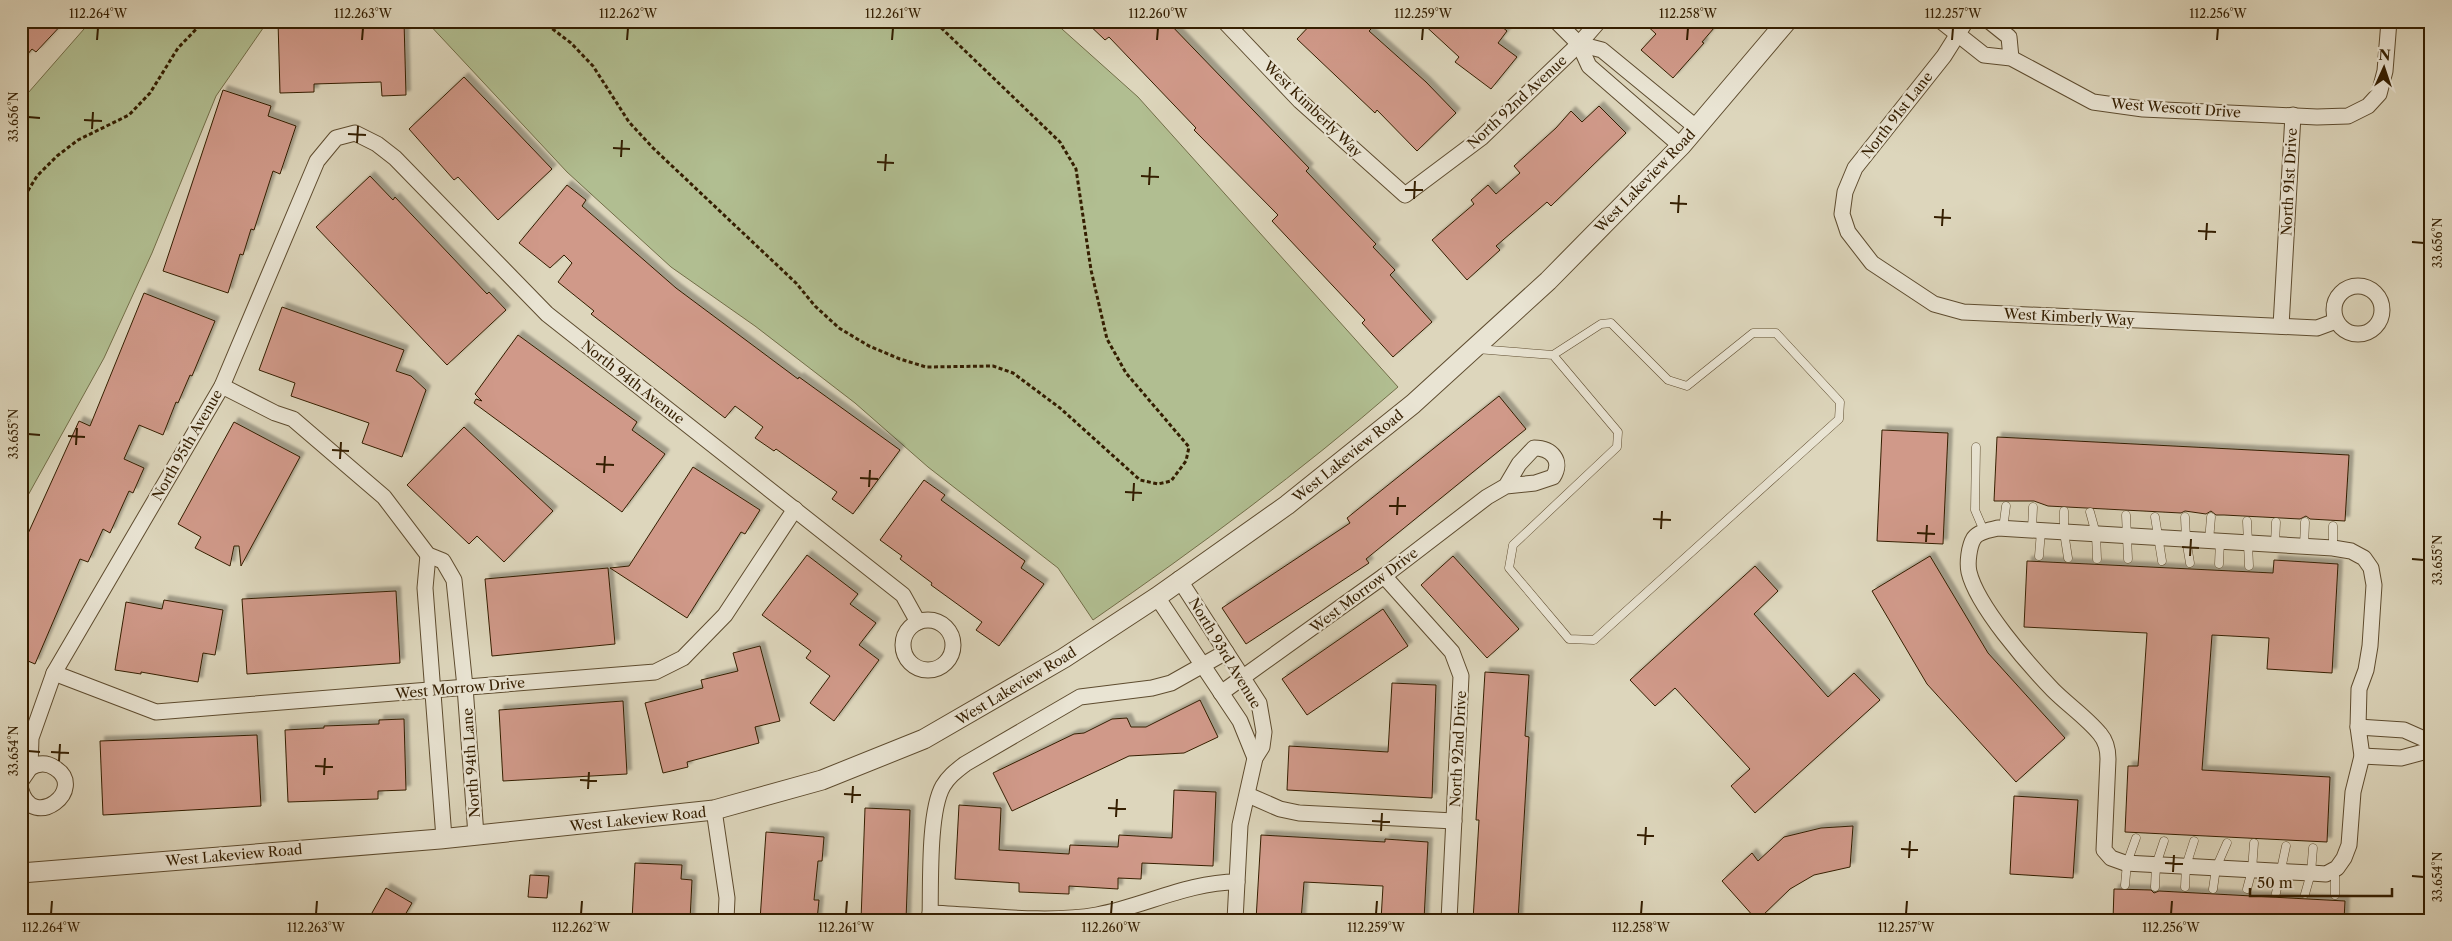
<svg xmlns="http://www.w3.org/2000/svg" width="2452" height="941" viewBox="0 0 2452 941" font-family="'Libre Caslon Text',serif">
  <style>
    .green { fill: #b1be91; stroke: #726e48 }
    .building { fill: #d09989; stroke: #341e00; filter: url(#shadow) }
    .lines { fill: none; stroke-linecap: round; stroke-linejoin: round }
    .service-casing { stroke: #5e4c2f; stroke-width: 9 }
    .minor-casing { stroke: #5e4c2f; stroke-width: 17 }
    .tertiary-casing { stroke: #5e4c2f; stroke-width: 21 }
    .path { stroke: #341e00; stroke-width: 3; stroke-dasharray: 4 2.5; stroke-linecap: butt }
    .service { stroke: #e9e4d3; stroke-width: 8 }
    .minor { stroke: #e9e4d3; stroke-width: 15 }
    .tertiary { stroke: #e9e4d3; stroke-width: 19 }
    .ticks { fill: none; stroke: #341e00; stroke-width: 2 }
    .labels { text-anchor: middle; stroke-width: 4.5; stroke-linejoin: round; paint-order: stroke }
    .street-label { font-size: 14px; fill: #341e00; stroke: #e9e4d3 }
    .neatline { fill: none; stroke: #341e00; stroke-width: 2 }
    .ticks-label { font-size: 12px; text-anchor: middle; fill: #341e00 }
  </style>
  <defs>
    <filter id="shadow"><feDropShadow dx="4.5" dy="-4.5" stdDeviation="1" flood-color="#0004"/></filter>
  </defs>
  <rect width="100%" height="100%" fill="#ddd6bc"/>
  <filter id="stains"><feTurbulence type="fractalNoise" baseFrequency=".004" numOctaves="4"/><feColorMatrix values="0 0 0 0 .2 0 0 0 0 .09 0 0 0 0 .02 0 0 0 .5 -.17"/></filter>
  <radialGradient id="worn" r=".72"><stop offset=".6" stop-color="#630" stop-opacity="0"/><stop offset="1" stop-color="#630" stop-opacity=".3"/></radialGradient>
  <!-- green -->
  <g class="green">
    <path d="M91 21H268L216 96 152 253 104 358 21 508V101Z"/>
    <path d="M426 21H1053L1138 97 1398 387C1300 472 1200 546 1093 620L1058 568 928 467 855 403 755 326 671 267 567 172Z"/>
  </g>
  <!-- building -->
  <g class="building">
    <path d="M21 21H65L36 52 32 49 21 62Z"/>
    <path d="M278 21H404L406 95 382 96 381 82 314 84V92L280 93Z"/>
    <path d="M1085 21H1167L1309 168 1306 171 1376 244 1373 247 1395 270 1390 275 1432 322 1393 357 1362 323 1365 320 1272 221 1278 215 1194 130 1196 128 1109 37 1105 40Z"/>
    <path d="M1314 21H1363L1371 29 1369 31 1426 82 1456 113 1417 151 1377 110 1375 113 1297 39Z"/>
    <path d="M1420 21H1495L1507 31 1498 43 1517 57 1491 89 1455 62 1459 57Z"/>
    <path d="M1642 21H1720L1702 42 1704 43 1673 78 1641 50 1656 34Z"/>
    <path d="M464 77 552 169 498 220 458 177 454 180 409 129Z"/>
    <path d="M223 90 271 106 268 116 296 126 280 174 273 171 254 230 251 229 243 255 240 254 228 293 163 271Z"/>
    <path d="M1599 106 1626 133 1551 206 1547 202 1496 246 1500 250 1467 280 1432 240 1474 204 1471 200 1488 185 1496 194 1520 173 1514 166 1556 128 1571 111 1582 122Z"/>
    <path d="M370 176 393 200 395 197 487 294 489 292 506 310 447 365 316 227Z"/>
    <path d="M567 185 586 200 582 206 676 288 798 379 799 377 900 450 853 514 832 499 837 492 776 449 774 451 755 438 763 427 735 406 725 418 591 314 594 311 558 282 572 263 564 255 550 268 519 243Z"/>
    <path d="M144 293 215 321 192 376 190 375 178 403 176 402 163 435 139 425 124 459 144 468 133 493 129 491 110 533 103 529 88 562 80 559 35 664 21 658V549L79 421 90 426Z"/>
    <path d="M282 307 404 350 396 371 411 376 426 390 402 457 362 443 369 423 291 396 295 383 259 370Z"/>
    <path d="M518 335 637 422 632 430 665 454 622 512 474 403 476 399 482 401 475 394Z"/>
    <path d="M1499 396 1526 429 1366 559 1369 563 1246 644 1222 608 1350 523 1347 518Z"/>
    <path d="M234 422 300 457 241 566 239 546H234L230 566 195 548 201 537 178 524Z"/>
    <path d="M464 427 553 511 504 562 477 536 469 544 407 485Z"/>
    <path d="M1882 430 1948 433 1943 544 1877 541Z"/>
    <path d="M1997 437 2349 455 2345 521 2310 519 2306 516 2300 519 2224 515H2216L2211 511 2206 514 2185 511 2181 513 2048 506 2034 501H1994Z"/>
    <path d="M693 467 760 510 745 534 741 532 687 618 610 568 629 566Z"/>
    <path d="M924 480 945 495 941 500 1025 561 1021 568 1044 584 999 646 976 630 982 622 931 585 932 583 900 559 902 556 880 540Z"/>
    <path d="M807 555 858 594 850 604 876 623 859 645 879 660 834 721 810 703 830 676 806 658 811 651 762 615Z"/>
    <path d="M1453 556 1519 629 1487 658 1421 585Z"/>
    <path d="M1930 556 1988 653 2065 738 2016 782 1927 684 1872 591Z"/>
    <path d="M2274 560 2338 564 2332 673 2267 669 2269 638 2212 635 2202 770 2330 777 2327 842 2125 832 2128 766H2138L2147 633 2024 627 2027 561 2273 573Z"/>
    <path d="M1755 566 1778 591 1754 614 1828 697 1854 673 1880 700 1755 813 1731 786 1750 769 1675 688 1655 706 1630 680Z"/>
    <path d="M608 568 615 644 492 656 485 579Z"/>
    <path d="M396 591 400 663 247 674 242 599Z"/>
    <path d="M164 600 223 610 215 655 203 653 198 682 141 672V674L115 670 126 602 162 609Z"/>
    <path d="M1383 609 1408 646 1307 715 1282 679Z"/>
    <path d="M760 646 780 721 755 727 759 743 687 762 688 767 663 773 645 703 703 688 701 680 738 671 733 653Z"/>
    <path d="M1485 672 1529 675 1525 736 1529 737 1518 920H1473L1479 820H1476Z"/>
    <path d="M1392 683 1436 685 1432 798 1287 790 1289 746 1388 752Z"/>
    <path d="M1200 700 1218 737 1184 753 1129 756 1012 811 993 773 1074 734 1084 733 1112 719 1127 718 1131 727H1146Z"/>
    <path d="M623 701 627 774 503 781 499 710Z"/>
    <path d="M404 719 406 790 378 791V799L288 802 285 730 324 728V726L379 724V720Z"/>
    <path d="M257 735 261 806 103 815 100 741Z"/>
    <path d="M1174 790 1216 792 1213 866 1142 863 1141 879 1118 878V889L1069 886V894L1019 892V883L955 879 959 805 1001 808 999 850 1069 854 1070 845 1118 847 1119 835 1172 838Z"/>
    <path d="M2014 796 2078 800 2073 878 2010 874Z"/>
    <path d="M865 808 910 810 906 920H861Z"/>
    <path d="M1853 826 1850 867 1814 875 1790 889 1761 917H1754L1722 881 1752 853 1758 861 1784 837 1821 828Z"/>
    <path d="M766 832 824 837 822 861H818L814 900H819L817 920H760Z"/>
    <path d="M1261 835 1385 842V839L1428 842 1424 920H1381L1383 886 1304 882 1301 920H1256Z"/>
    <path d="M635 863 682 865 681 879 692 880 690 920H632Z"/>
    <path d="M530 875 549 876 547 898 528 897Z"/>
    <path d="M386 888 412 903 402 920H368Z"/>
    <path d="M2114 889 2151 890 2154 893 2159 891 2345 901 2344 920H2113Z"/>
  </g>
  <g class="lines">
    <!-- service casing -->
    <g class="service-casing">
      <g id="service">
        <path d="M1477 349 1553 355 1601 324 1611 323 1668 380 1687 386 1753 333H1776L1840 402 1839 419 1594 640 1569 639 1509 568 1513 545 1617 447 1618 432 1553 355"/>
        <path d="M1976 447 1975 510 1984 531"/>
        <path d="M2064 511V532L2068 558"/>
        <path d="M2090 512 2096 534 2097 559"/>
        <path d="M2126 515 2128 559"/>
        <path d="M2155 517 2162 561"/>
        <path d="M2185 517 2186 539 2190 563"/>
        <path d="M2247 521 2249 566"/>
        <path d="M2333 526V548"/>
        <path d="M2003 529 2006 506"/>
        <path d="M2032 530 2033 507"/>
        <path d="M2209 541 2211 517"/>
        <path d="M2275 544 2276 522"/>
        <path d="M2304 546 2305 522"/>
        <path d="M2039 556 2041 531"/>
        <path d="M2219 564 2220 541"/>
        <path d="M2335 869V895"/>
        <path d="M2125 885 2127 863 2136 838"/>
        <path d="M2155 887 2156 865 2164 841"/>
        <path d="M2185 887 2186 866 2194 841"/>
        <path d="M2213 889 2216 868 2227 843"/>
        <path d="M2247 889 2252 870 2254 843"/>
        <path d="M2276 893 2286 846"/>
        <path d="M2305 894 2311 873 2313 848"/>
      </g>
    </g>
    <!-- minor casing -->
    <g class="minor-casing">
      <g id="minor">
        <path d="M1224 21 1300 101 1405 195 1481 138 1579 44 1599 21"/>
        <path d="M1556 21 1579 44 1589 66 1681 146"/>
        <path d="M1941 21 1984 55 2011 58 2093 102 2143 109 2317 117 2348 116 2368 106 2379 94 2385 71 2389 21"/>
        <path d="M1966 21 1944 56 1855 168 1845 192 1842 214 1848 232 1872 263 1934 304 1963 312 2317 328 2336 321"/>
        <path d="M1989 21 2009 37 2011 58"/>
        <path d="M1579 44 1602 50 1697 128"/>
        <circle cx="2358" cy="310" r="24"/>
        <path d="M2281 326 2293 115"/>
        <path d="M222 386 275 413 293 419 384 497 428 555 443 561 454 580 465 687 476 835"/>
        <path d="M1998 528 2333 548 2351 551 2364 558 2371 568 2374 585 2370 646 2366 670 2359 689 2358 727 2362 756 2353 792 2349 845 2344 858 2337 868 2326 874 2311 873 2125 863 2111 858 2104 850 2108 759C2108 750 2106 741 2100 734 2087 718 2068 705 2053 690 2028 664 1977 606 1969 572 1967 563 1969 546 1974 538 1979 531 1991 530 1998 528Z"/>
        <path d="M428 555 425 588 444 838"/>
        <path d="M1384 576 1452 652 1461 676 1449 920"/>
        <path d="M1179 579 1259 703 1264 732 1262 747 1255 758 1240 825 1235 920"/>
        <path d="M1157 597 1240 721 1255 758"/>
        <circle cx="928" cy="645" r="25"/>
        <path d="M54 673 156 712 655 672 683 658 725 615 795 509"/>
        <path d="M1221 693 1384 576 1487 497 1506 486 1535 483 1553 477C1563 461 1552 448 1534 448L1519 464 1506 486"/>
        <path d="M2358 727 2404 730 2431 742"/>
        <path d="M2362 756 2401 758 2431 750"/>
        <path d="M30 768 31 738 54 673 222 386 317 161 336 138 355 133 377 144 395 158 547 314 903 595 918 622"/>
        <path d="M21 781 30 768C38 763 46 762 55 768 88 789 33 832 21 790"/>
        <path d="M1248 795 1280 809 1299 813 1454 821"/>
        <path d="M714 810 727 898 726 920"/>
        <path d="M930 913C982 915 1047 924 1097 915 1145 906 1188 882 1237 882"/>
        <path d="M930 920C931 887 928 812 943 786 949 776 956 771 965 764L1080 697 1152 688 1171 683 1226 652"/>
      </g>
    </g>
    <!-- tertiary casing -->
    <g class="tertiary-casing">
      <path id="tertiary" d="M21 873 440 839 714 810 822 780 924 739 1064 658 1157 597 1287 505 1413 404 1548 281 1681 146 1787 21"/>
    </g>
    <!-- path -->
    <g class="path">
      <path d="M542 21 571 43 593 66 629 122 653 148 796 283 815 306 839 328 869 346 900 359 926 367 993 366 1013 373 1060 408 1140 480 1158 484 1171 481 1186 461 1189 447 1126 373 1107 339 1091 270 1076 169 1060 142 934 21"/>
      <path d="M21 202 37 176 57 156 78 140 129 115 150 93 178 48 204 21"/>
    </g>
    <!-- service -->
    <use href="#service" class="service"/>
    <!-- minor -->
    <use href="#minor" class="minor"/>
    <!-- tertiary -->
    <use href="#tertiary" class="tertiary"/>
  </g>
  <!-- ticks -->
  <path class="ticks" d="M97 40 98 28M362 40 363 28M627 40 628 28M892 40 893 28M1157 40 1158 28M1422 40 1423 28M1687 40 1688 28M1952 40 1953 28M2217 40 2218 28M28 117 40 118M84 120 102 121M92 129 93 112M348 134 366 135M357 143 358 126M613 148 630 149M621 157 622 140M877 162 894 163M885 171 886 154M1141 176 1159 177M1149 185 1150 167M1405 190H1423M1414 199 1415 181M1670 203 1687 204M1678 213 1679 195M1934 217 1951 218M1942 226 1943 209M2198 231 2216 232M2206 240 2207 223M2412 242 2424 243M28 434 40 435M68 436 85 437M76 445 77 428M332 450 349 451M340 459 341 442M596 464 614 465M604 473 605 456M860 478 878 479M869 487 870 470M1125 492 1142 493M1133 501 1134 483M1389 506H1406M1397 515 1398 497M1653 519 1671 520M1661 529 1662 511M1917 533 1935 534M1926 542 1927 525M2182 547 2199 548M2190 556 2191 539M2412 559 2424 560M28 751 40 752M51 752 69 753M59 761 60 744M315 766 333 767M324 775 325 758M580 780 597 781M588 789 589 772M844 794 861 795M852 803 853 786M1108 808 1126 809M1116 817 1117 799M1372 821 1390 822M1381 831 1382 813M1637 835 1654 836M1645 845 1646 827M1901 849 1918 850M1909 858 1910 841M2165 863 2183 864M2173 872 2174 855M2412 876 2424 877M51 914 52 901M316 914 317 901M581 914 582 901M846 914 847 901M1111 914 1112 901M1376 914 1377 901M1641 914 1642 901M1906 914 1907 901M2171 914 2172 901"/>
  <g class="labels">
    <!-- street labels -->
    <g class="street-label">
      <text transform="translate(1517 102) rotate(-43)" y="5">North 92nd Avenue</text>
      <text transform="translate(2176 108) rotate(4)" y="5">West Wescott Drive</text>
      <text transform="translate(1313 109) rotate(44)" y="5">West Kimberly Way</text>
      <text transform="translate(1897 115) rotate(-52)" y="5">North 91st Lane</text>
      <text transform="translate(1645 181) rotate(-46)" y="5">West Lakeview Road</text>
      <text transform="translate(2289 182) rotate(-87)" y="5">North 91st Drive</text>
      <text transform="translate(2069 317) rotate(3)" y="5">West Kimberly Way</text>
      <text transform="translate(633 382) rotate(38)" y="5">North 94th Avenue</text>
      <text transform="translate(187 445) rotate(-60)" y="5">North 95th Avenue</text>
      <text transform="translate(1348 456) rotate(-39)" y="5">West Lakeview Road</text>
      <text transform="translate(1364 590) rotate(-37)" y="5">West Morrow Drive</text>
      <text transform="translate(1225 653) rotate(59)" y="5">North 93rd Avenue</text>
      <text transform="translate(1016 686) rotate(-31)" y="5">West Lakeview Road</text>
      <text transform="translate(460 688) rotate(-5)" y="5">West Morrow Drive</text>
      <text transform="translate(1458 749) rotate(-87)" y="5">North 92nd Drive</text>
      <text transform="translate(471 763) rotate(-94)" y="5">North 94th Lane</text>
      <text transform="translate(638 819) rotate(-6)" y="5">West Lakeview Road</text>
      <text transform="translate(234 855) rotate(-5)" y="5">West Lakeview Road</text>
    </g>
  </g>
  <!-- margin -->
  <rect width="2452" height="941" fill="none" stroke="#ddd6bc" stroke-width="55"/>
  <!-- north arrow -->
  <g transform="translate(2384 68) rotate(3)" stroke="#e9e4d3" stroke-width="4" paint-order="stroke">
  <path d="M0-4L9 19L0 12L-9 19Z" fill="#341e00"/>
  <text y="-8" font-size="14" font-weight="bold" text-anchor="middle" fill="#341e00">N</text>
  </g>
  <!-- scale -->
  <path d="M2250 888v8h142v-8" fill="none" stroke="#341e00" stroke-width="2.5"/>
  <text x="2257" y="888" font-size="15" fill="#341e00" stroke="#e9e4d3" stroke-width="4" paint-order="stroke">50 m</text>
  <rect x="28" y="28" width="2396" height="886" class="neatline"/>
  <g class="ticks-label">
    <text x="98" y="18">112.264°W</text>
    <text x="363" y="18">112.263°W</text>
    <text x="628" y="18">112.262°W</text>
    <text x="893" y="18">112.261°W</text>
    <text x="1158" y="18">112.260°W</text>
    <text x="1423" y="18">112.259°W</text>
    <text x="1688" y="18">112.258°W</text>
    <text x="1953" y="18">112.257°W</text>
    <text x="2218" y="18">112.256°W</text>
    <text transform="translate(14 117) rotate(-90)" y="4">33.656°N</text>
    <text transform="translate(2438 243) rotate(-90)" y="4">33.656°N</text>
    <text transform="translate(14 434) rotate(-90)" y="4">33.655°N</text>
    <text transform="translate(2438 560) rotate(-90)" y="4">33.655°N</text>
    <text transform="translate(14 751) rotate(-90)" y="4">33.654°N</text>
    <text transform="translate(2438 877) rotate(-90)" y="4">33.654°N</text>
    <text x="51" y="932">112.264°W</text>
    <text x="316" y="932">112.263°W</text>
    <text x="581" y="932">112.262°W</text>
    <text x="846" y="932">112.261°W</text>
    <text x="1111" y="932">112.260°W</text>
    <text x="1376" y="932">112.259°W</text>
    <text x="1641" y="932">112.258°W</text>
    <text x="1906" y="932">112.257°W</text>
    <text x="2171" y="932">112.256°W</text>
  </g>
  <rect width="100%" height="100%" filter="url(#stains)"/>
  <rect width="100%" height="100%" fill="url(#worn)"/>
</svg>
